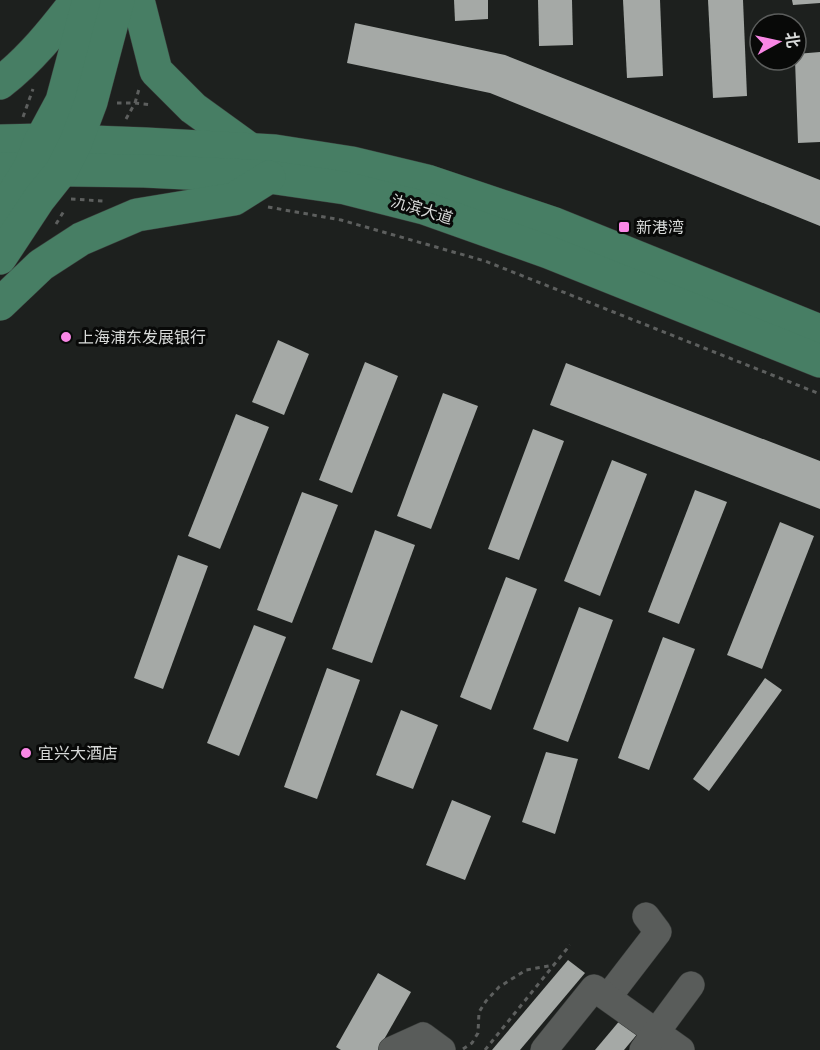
<svg xmlns="http://www.w3.org/2000/svg" width="820" height="1050" viewBox="0 0 820 1050" font-family="'Noto Serif','Noto Sans SC',serif">
  <style>
    .building { fill: #a5a9a6 }
    .lines { fill: none; stroke-linecap: round; stroke-linejoin: round }
    .minor-casing { stroke: #393c3a; stroke-width: 28 }
    .major-casing { stroke: #393c3a; stroke-width: 34 }
    .path { stroke: #5d5f5e; stroke-width: 3; stroke-dasharray: 4.5 4.5; stroke-linecap: butt }
    .minor { stroke: #595c5a; stroke-width: 27 }
    .major { stroke: #477e64; stroke-width: 33 }
    .poi-dot { fill: #fa87e6; stroke: #080908; stroke-width: 2 }
    .labels { text-anchor: middle; stroke-width: 6; stroke-linejoin: round; paint-order: stroke }
    .street-label { font-size: 16px; fill: #d8dad9; stroke: #080908 }
    .poi-label { font-size: 16px; fill: #d8dad9; stroke: #080908; text-anchor: start }
  </style>
  <rect width="100%" height="100%" fill="#1d201e"/>
  <!-- building -->
  <g class="building">
    <path d="M454 0H488V19L455 21Z"/>
    <path d="M538 0H572L573 45 539 46Z"/>
    <path d="M623 0H660L663 76 627 78Z"/>
    <path d="M708 0H743L747 96 713 98Z"/>
    <path d="M792 0H820V3L793 5Z"/>
    <path d="M355 23 505 55 820 180V226L490 93 347 63Z"/>
    <path d="M820 52V142L798 143 795 60H796V54Z"/>
    <path d="M278 340 309 354 284 415 252 402Z"/>
    <path d="M365 362 398 376 352 493 319 480Z"/>
    <path d="M566 363 820 461V509L550 405Z"/>
    <path d="M443 393 478 406 431 529 397 516Z"/>
    <path d="M236 414 269 427 220 549 188 536Z"/>
    <path d="M533 429 564 441 519 560 488 549Z"/>
    <path d="M612 460 647 474 600 596 564 581Z"/>
    <path d="M695 490 727 502 679 624 648 612Z"/>
    <path d="M302 492 338 505 292 623 257 610Z"/>
    <path d="M780 522 814 536 762 669 727 655Z"/>
    <path d="M375 530 415 545 372 663 332 649Z"/>
    <path d="M178 555 208 566 163 689 134 678Z"/>
    <path d="M506 577 537 589 491 710 460 697Z"/>
    <path d="M579 607 613 620 568 742 533 729Z"/>
    <path d="M254 625 286 637 239 756 207 743Z"/>
    <path d="M663 637 695 649 649 770 618 758Z"/>
    <path d="M327 668 360 680 317 799 284 787Z"/>
    <path d="M765 678 782 690 709 791 693 779Z"/>
    <path d="M401 710 438 725 413 789 376 775Z"/>
    <path d="M546 752 578 759 555 834 522 822Z"/>
    <path d="M452 800 491 816 465 880 426 865Z"/>
    <path d="M568 960 585 973 520 1050H492Z"/>
    <path d="M378 973 411 992 378 1050H341L336 1047Z"/>
    <path d="M632 1006 649 1020 624 1050H595Z"/>
  </g>
  <g class="lines">
    <!-- minor casing -->
    <g class="minor-casing">
      <g id="minor">
        <path d="M608 997 658 932 646 916"/>
        <path d="M392 1050 423 1036 442 1050"/>
        <path d="M544 1050 594 988 681 1050"/>
        <path d="M643 1050 691 985"/>
      </g>
    </g>
    <!-- major casing -->
    <g class="major-casing">
      <g id="major">
        <path d="M138 0 156 71 193 108 251 150"/>
        <path d="M0 83C30 60 54 30 77 0"/>
        <path d="M0 141 41 140 146 144 275 151 352 163 427 181 555 224 820 331"/>
        <path d="M0 169 144 171 269 177 345 188 424 208 548 252 820 361"/>
        <path d="M0 216 29 169 41 140 62 101 89 0"/>
        <path d="M0 258 39 199 62 170 76 142 91 102 118 0"/>
        <path d="M0 304 41 265 81 239 137 215 234 199 269 177"/>
      </g>
    </g>
    <!-- path -->
    <g class="path">
      <path d="M117 103H135L139 89"/>
      <path d="M23 117 33 89"/>
      <path d="M126 119 135 103 152 105"/>
      <path d="M71 199 103 201"/>
      <path d="M268 207 341 220 485 261 820 394"/>
      <path d="M56 224 64 211"/>
      <path d="M463 1049 472 1043 478 1033 479 1012 486 1001 499 987 526 970 554 965"/>
      <path d="M485 1050 570 945"/>
    </g>
    <!-- minor -->
    <use href="#minor" class="minor"/>
    <!-- major -->
    <use href="#major" class="major"/>
  </g>
  <!-- markers -->
  <g class="poi-dot">
    <rect x="618" y="221" width="12" height="12" rx="3"/>
    <circle cx="66" cy="337" r="6"/>
    <circle cx="26" cy="753" r="6"/>
  </g>
  <g class="labels">
    <!-- street labels -->
    <g class="street-label">
      <text transform="translate(422 209) rotate(17)" y="6">氿滨大道</text>
    </g>
    <!-- poi labels -->
    <g class="poi-label">
      <text x="636" y="233">新港湾</text>
      <text x="78" y="343">上海浦东发展银行</text>
      <text x="38" y="759">宜兴大酒店</text>
    </g>
  </g>
  <!-- north arrow -->
  <g transform="translate(778 42) rotate(82)"><circle r="28" fill="#080908" stroke="#5b5d5c" stroke-width="1.5"/>
  <path d="M0-4.5L10 22L0 15L-10 22Z" fill="#fa87e6"/>
  <text y="-9" font-size="16" font-weight="bold" text-anchor="middle" fill="#d8dad9">北</text>
  </g>
</svg>
